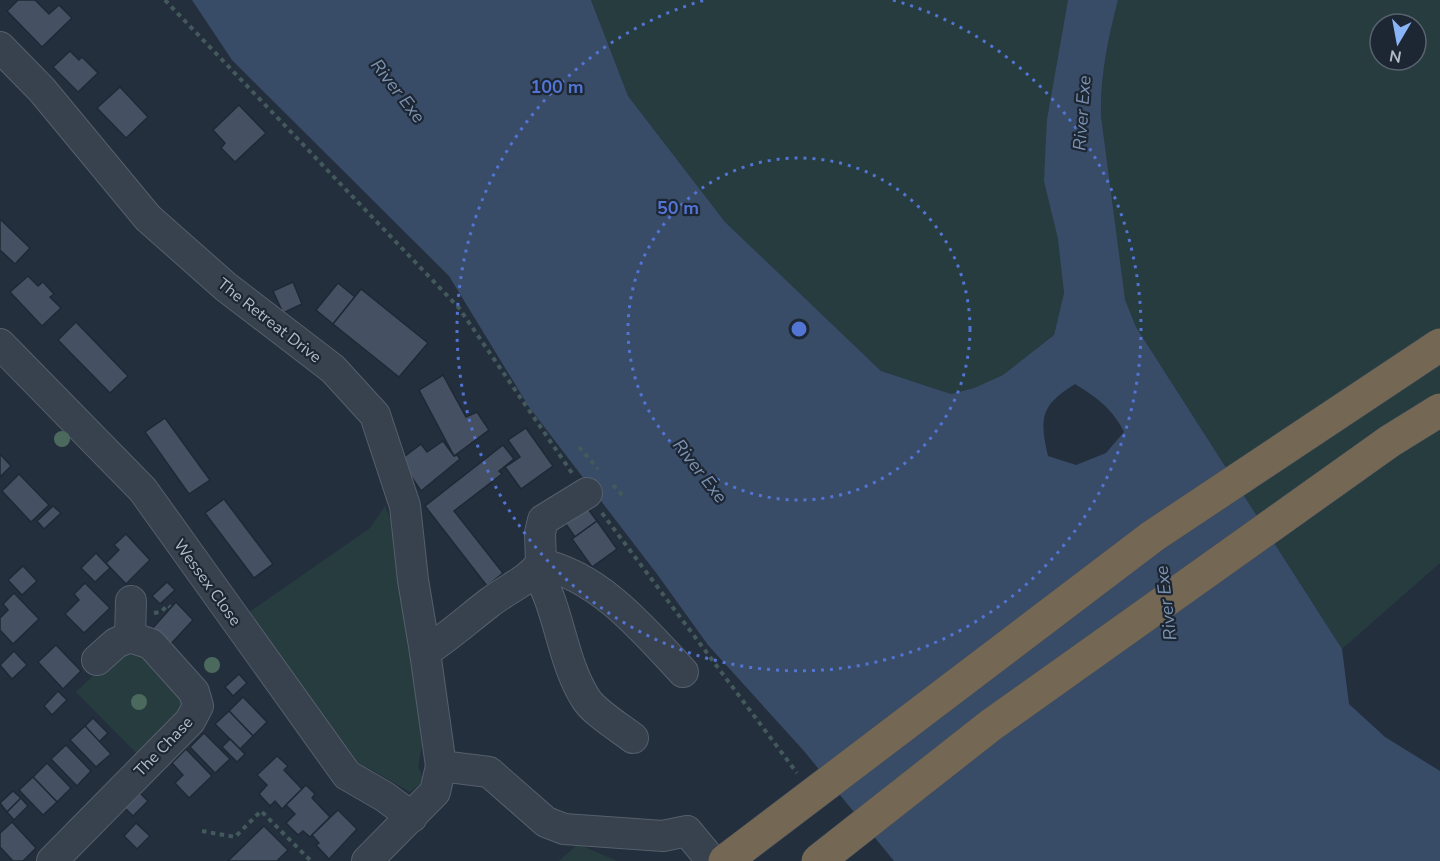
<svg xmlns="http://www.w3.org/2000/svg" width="1440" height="861" viewBox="0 0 1440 861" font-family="'Nunito Sans',sans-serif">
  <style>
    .green { fill: #263c3f; fill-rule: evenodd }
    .water { fill: #394c67; fill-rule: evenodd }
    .building { fill: #455162; stroke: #1f2835; stroke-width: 1.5 }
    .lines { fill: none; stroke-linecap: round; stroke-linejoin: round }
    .minor-casing { stroke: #565f6c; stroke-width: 32 }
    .path { stroke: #44595c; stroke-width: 4; stroke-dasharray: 4.5 4.5; stroke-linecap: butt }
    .minor { stroke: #38414e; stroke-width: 30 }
    .highway-bridge-casing { stroke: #434c59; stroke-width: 34; stroke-linecap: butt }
    .highway-bridge { stroke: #746855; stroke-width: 33 }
    .tree { fill: #4b6a5d }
    .ring { fill: none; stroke: #5274d3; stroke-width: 3; stroke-dasharray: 3 6 }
    .labels { text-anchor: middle; stroke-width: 4.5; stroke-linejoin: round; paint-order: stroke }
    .street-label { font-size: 16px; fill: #b4bcc9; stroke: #1d2633 }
    .water-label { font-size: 18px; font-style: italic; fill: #7c92b1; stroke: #1d2633 }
    .centre { fill: #5274d3; stroke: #1d2633; stroke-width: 3 }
    .ring-label { font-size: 18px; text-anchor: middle; font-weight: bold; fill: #5274d3; stroke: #1d2633; stroke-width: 4.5; stroke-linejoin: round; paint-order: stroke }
  </style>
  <rect width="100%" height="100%" fill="#242f3e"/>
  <!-- green -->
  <g class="green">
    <path d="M591 0H1068L1047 119 1064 293 1054 335 1003 375 974 388 951 394 881 371 725 222 628 96Z"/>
    <path d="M1118 0H1440V563L1342 649 1136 327 1124 300 1101 116C1100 76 1108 39 1118 0ZM1380 24H1416V60H1380Z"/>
    <path d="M385 506 393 525 423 741 418 766 424 781 410 792 352 759 242 617 370 528Z"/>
    <path d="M118 652 148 653 182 688 183 718 141 758 76 692Z"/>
    <path d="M578 844 617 861H559Z"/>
  </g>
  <!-- water -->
  <path class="water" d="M192 0H591L628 96 725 222 881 371 951 394 974 388 1003 375 1054 335 1064 293 1058 239 1044 181 1047 119 1068 0H1118C1108 39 1100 76 1101 116L1125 300 1136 327 1342 649 1349 704 1385 737 1440 771V861H894L804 751 708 645 657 574 529 407 449 276 232 60ZM1075 384C1096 397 1113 409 1124 432L1106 453 1076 465 1048 456C1039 418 1041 405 1075 384Z"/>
  <!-- building -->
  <g class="building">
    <path d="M18 0H35L49 14 59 5 72 18 42 47 7 11Z"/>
    <path d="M70 51 79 60 82 57 98 73 78 92 53 67Z"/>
    <path d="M120 87 148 117 126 138 97 108Z"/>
    <path d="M239 105 266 133 235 162 221 148 225 143 213 130Z"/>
    <path d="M0 219 30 248 15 264 0 250Z"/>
    <path d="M28 276 38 286 43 282 54 294 50 297 61 308 42 326 10 292Z"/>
    <path d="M293 282 302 304 283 313 273 291Z"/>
    <path d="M338 283 355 297 333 324 316 310Z"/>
    <path d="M361 289 428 343 399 377 333 324Z"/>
    <path d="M76 322 128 376 110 393 58 340Z"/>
    <path d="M443 375 466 417 477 412 489 430 454 456 419 390Z"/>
    <path d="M165 418 210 480 189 494 145 432Z"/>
    <path d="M526 428 553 466 521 489 505 467 520 457 508 440Z"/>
    <path d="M443 441 454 456 457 455 460 459 421 491 400 460 421 444 427 452Z"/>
    <path d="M503 445 514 459 499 471 502 474 454 511 503 573 487 586 425 506Z"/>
    <path d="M0 454 11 466 0 477Z"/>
    <path d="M19 474 49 505 31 522 2 491Z"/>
    <path d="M224 499 273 564 254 578 205 513Z"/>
    <path d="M585 505 597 521 575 537 563 520Z"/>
    <path d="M53 506 61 513 44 529 37 521Z"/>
    <path d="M597 521 617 549 592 567 572 539Z"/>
    <path d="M126 534 150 560 126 584 106 563 119 550 114 545Z"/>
    <path d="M96 553 110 568 95 582 81 568Z"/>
    <path d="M23 566 37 581 22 595 8 580Z"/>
    <path d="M167 582 175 590 160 604 152 596Z"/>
    <path d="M85 583 110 608 84 633 65 614 79 600 74 594Z"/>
    <path d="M14 593 39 619 13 644 0 630V618L8 610 3 604Z"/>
    <path d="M176 602 193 620 168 647 151 630Z"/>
    <path d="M56 645 81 671 63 689 38 662Z"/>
    <path d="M14 651 27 665 12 679 0 665Z"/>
    <path d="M239 674 247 683 233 696 225 687Z"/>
    <path d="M58 691 67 700 52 715 44 706Z"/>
    <path d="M243 697 267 722 253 736 229 711Z"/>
    <path d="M229 711 253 736 240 749 215 724Z"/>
    <path d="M93 718 108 733 99 742 85 726Z"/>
    <path d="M85 726 111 754 96 767 70 740Z"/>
    <path d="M204 733 230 759 215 773 190 747Z"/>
    <path d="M230 739 245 754 237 762 222 747Z"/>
    <path d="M66 745 91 771 77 786 51 759Z"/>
    <path d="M186 749 212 776 189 798 175 783 183 775 172 763Z"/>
    <path d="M277 756 288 766 284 770 302 789 282 809 275 801 270 806 259 794 267 785 257 775Z"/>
    <path d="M47 763 71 788 57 802 33 777Z"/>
    <path d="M33 777 57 802 43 815 19 790Z"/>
    <path d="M306 785 315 794 312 798 330 817 310 837 303 831 298 835 286 823 295 814 286 805Z"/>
    <path d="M13 791 21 798 7 812 0 803Z"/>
    <path d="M140 793 148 801 133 816 125 808Z"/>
    <path d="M21 798 28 806 14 820 7 812Z"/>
    <path d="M338 810 357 829 329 859 316 845 319 843 312 835Z"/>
    <path d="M12 822 36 848 23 861H13L0 847V833Z"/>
    <path d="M136 823 150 836 137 849 124 836Z"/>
    <path d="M264 826 288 850 277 861H228Z"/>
  </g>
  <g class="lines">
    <!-- minor casing -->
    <g class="minor-casing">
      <g id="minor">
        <path d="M0 47 42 90 148 218 226 287 333 369 375 415 405 506 413 580 425 652"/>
        <path d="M0 344 143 490 347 775 385 797 412 817"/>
        <path d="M541 564C600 577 643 629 683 672"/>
        <path d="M536 570C560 609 561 660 586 699 594 712 620 728 633 738"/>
        <path d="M130 637 131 601"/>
        <path d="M441 766 489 772 546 822 564 829 663 836 687 831 712 861"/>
        <path d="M52 861 190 721 198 706 194 692 151 644 130 637 116 643 97 660"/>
        <path d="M367 861 435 792 441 766 425 652C448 637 467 620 489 603 507 589 526 582 541 564L540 533 543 520 587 493"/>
      </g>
    </g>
    <!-- path -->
    <g class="path">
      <path d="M165 0 459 308 572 473"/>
      <path d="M579 447 598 469"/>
      <path d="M613 485 623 496"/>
      <path d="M602 513 797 773"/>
      <path d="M154 613 161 612 168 605 170 607"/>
      <path d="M202 831 235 837 261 811 311 861"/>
    </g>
    <!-- minor -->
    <use href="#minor" class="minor"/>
    <!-- highway-bridge casing -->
    <g class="highway-bridge-casing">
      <g id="highway-bridge">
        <path d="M725 861 1153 536 1440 345"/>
        <path d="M818 861 991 725 1390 441 1440 410"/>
      </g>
    </g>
    <!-- highway-bridge -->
    <use href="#highway-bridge" class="highway-bridge"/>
  </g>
  <!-- trees -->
  <g class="tree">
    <circle cx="62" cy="439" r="8"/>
    <circle cx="212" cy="665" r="8"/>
    <circle cx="139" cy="702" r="8"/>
  </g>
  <!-- distance rings -->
  <g class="ring">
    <circle cx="799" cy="329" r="171"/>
    <path d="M893 0A342 342 0 1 1 705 0"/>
  </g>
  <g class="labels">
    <!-- street labels -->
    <g class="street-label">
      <text transform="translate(270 320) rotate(38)" y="6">The Retreat Drive</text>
      <text transform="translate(208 582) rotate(54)" y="6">Wessex Close</text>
      <text transform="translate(163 746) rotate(-46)" y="6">The Chase</text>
    </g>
    <!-- water labels -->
    <g class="water-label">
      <text transform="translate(398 91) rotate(52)" y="6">River Exe</text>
      <text transform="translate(1082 113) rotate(-86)" y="6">River Exe</text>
      <text transform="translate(700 471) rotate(52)" y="6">River Exe</text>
      <text transform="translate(1166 603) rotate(-97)" y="6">River Exe</text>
    </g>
  </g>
  <circle cx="799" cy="329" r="9" class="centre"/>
  <g class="ring-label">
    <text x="557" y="93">100 m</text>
    <text x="678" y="214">50 m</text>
  </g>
  <!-- north arrow -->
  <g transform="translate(1398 42) rotate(190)"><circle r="28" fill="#1d2633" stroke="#59626f" stroke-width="1.5"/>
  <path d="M0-4.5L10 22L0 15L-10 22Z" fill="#8ab4f8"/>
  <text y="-9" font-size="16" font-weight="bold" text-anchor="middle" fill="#b4bcc9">N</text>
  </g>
</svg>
